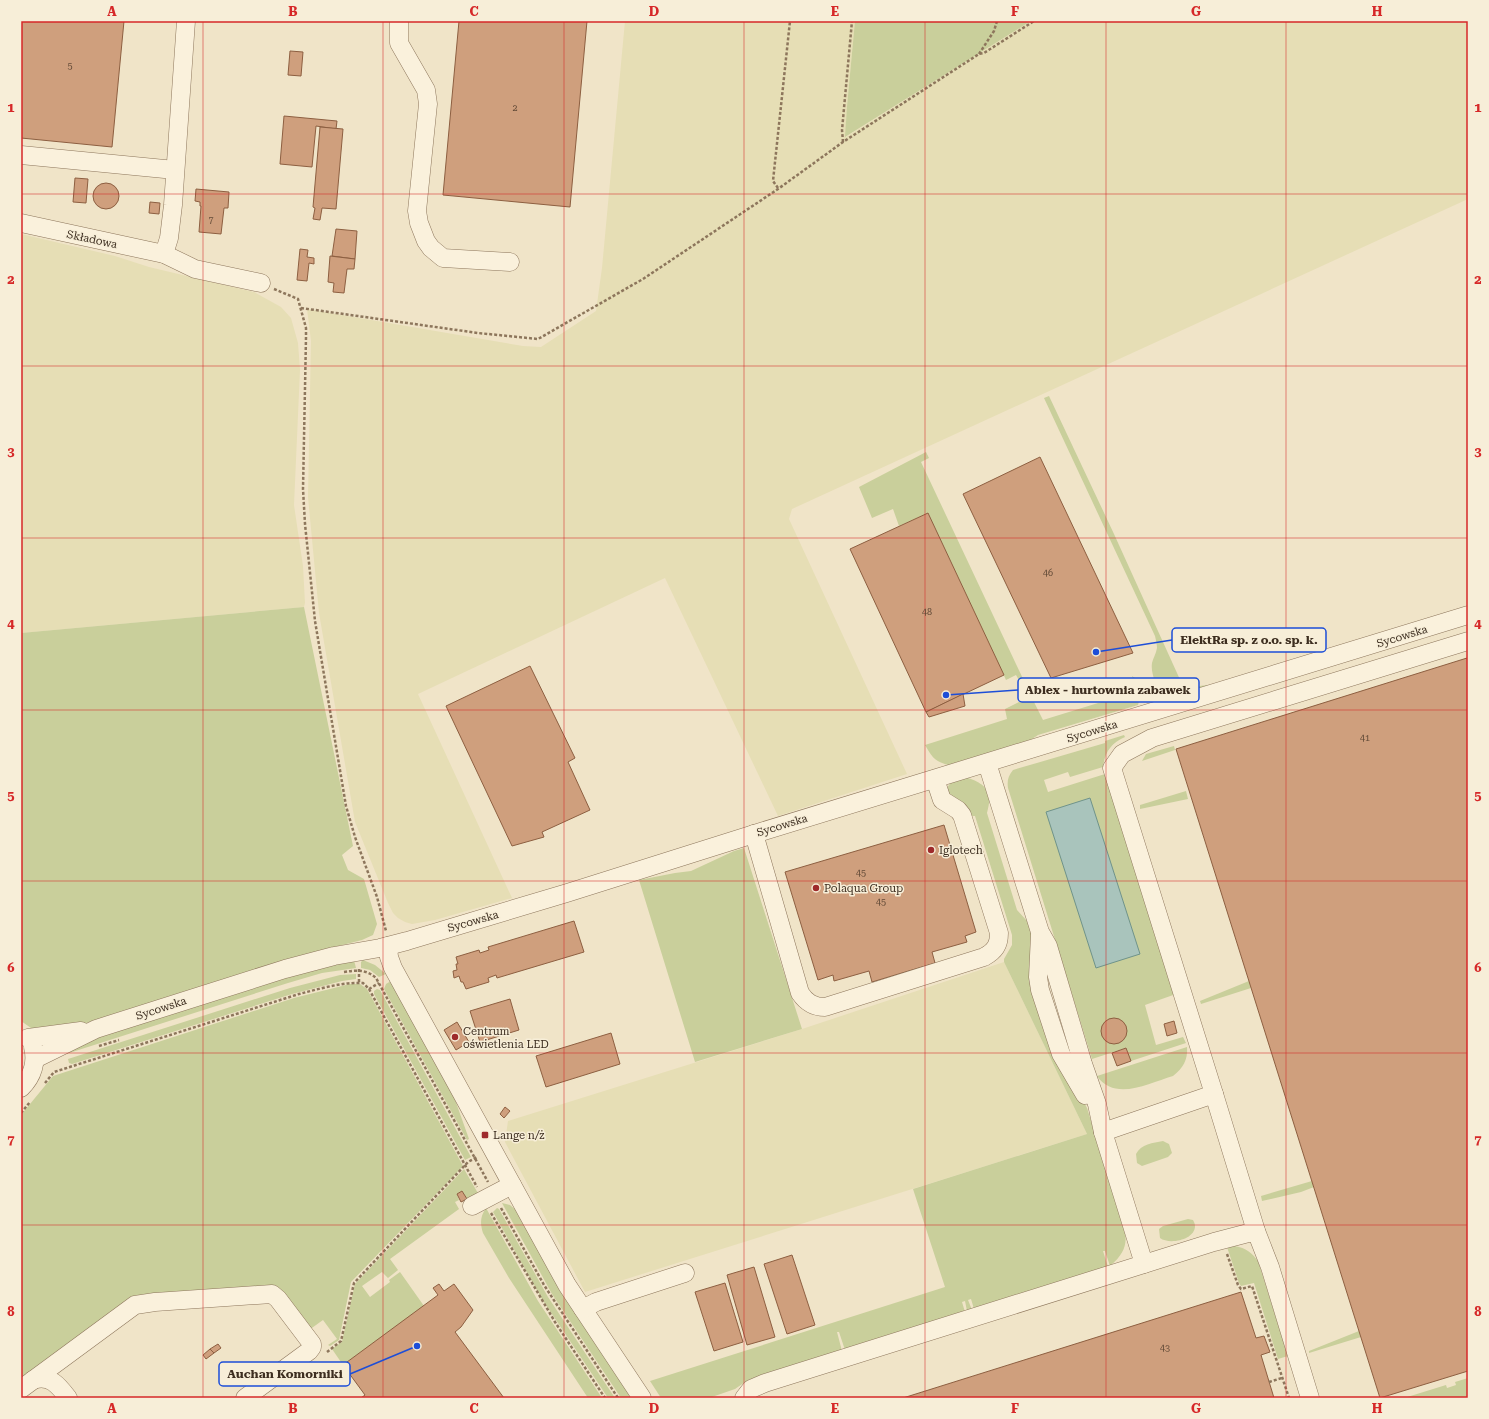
<svg xmlns="http://www.w3.org/2000/svg" width="1489" height="1419" viewBox="0 0 1489 1419" font-family="'Roboto Serif',serif">
  <style>
    .farmland { fill: #e6deb5 }
    .green { fill: #c9cf9b }
    .water { fill: #a9c4bc; stroke: #6f938a }
    .building { fill: #cf9f7d; stroke: #8d5f41 }
    .lines { fill: none; stroke-linecap: round; stroke-linejoin: round }
    .minor-casing { stroke: #8d765c; stroke-width: 19 }
    .path { stroke: #8d765c; stroke-width: 2.5; stroke-dasharray: 3 2; stroke-linecap: butt }
    .minor { stroke: #faf1dc; stroke-width: 18 }
    .grid { fill: none; stroke: #d62828; stroke-width: 1; stroke-opacity: 0.55 }
    .poi-dot { fill: #9e2a2b; stroke: #f7eed8; stroke-width: 1.5 }
    .labels { text-anchor: middle; stroke-width: 3; stroke-linejoin: round; paint-order: stroke }
    .number-label { font-size: 9px; fill: #624a37 }
    .street-label { font-size: 11px; fill: #3d2e20; stroke: #f7eed8 }
    .poi-label { font-size: 11px; fill: #3d2e20; stroke: #f7eed8; text-anchor: start }
    .leader { fill: none; stroke: #1d4ed8; stroke-width: 1.5 }
    .callout-dot { fill: #1d4ed8; stroke: #f7eed8; stroke-width: 1.5 }
    .callout { fill: #f7eed8; stroke: #1d4ed8; stroke-width: 1.5 }
    .callout-label { font-size: 12px; text-anchor: middle; font-weight: bold; fill: #3d2e20 }
    .neatline { fill: none; stroke: #d62828; stroke-width: 1.5 }
    .grid-label { font-size: 13px; text-anchor: middle; font-weight: bold; fill: #d62828 }
  </style>
  <rect width="100%" height="100%" fill="#f0e4c8"/>
  <!-- farmland -->
  <g class="farmland">
    <path d="M625 21H855L847 106 846 137 1031 21H1468V199L792 509 789 519 907 774 778 816 665 578 418 694 512 898 435 920 412 924 405 922 398 918 393 913 388 903 355 822 319 613 308 497 311 341 307 309 523 346 541 347 596 311 602 268Z"/>
    <path d="M21 234 115 256 149 267 254 292 281 307 291 318 298 343 300 370 294 505 303 566 305 603 304 607 21 633Z"/>
    <path d="M1004 962 1087 1134 585 1292 505 1142 508 1121 802 1029Z"/>
  </g>
  <!-- green -->
  <g class="green">
    <path d="M855 21H1031L845 137 847 106Z"/>
    <path d="M1049 396 1114 534 1182 684 1191 687 1208 685C1189 692 1163 708 1155 682 1153 675 1151 670 1152 663 1153 658 1156 654 1157 648 1157 645 1156 640 1155 636L1044 398Z"/>
    <path d="M926 452 929 458 921 462 1025 683 1021 684 1016 675 1006 680 928 513 899 526 893 509 872 518 859 487Z"/>
    <path d="M304 607 353 846 342 855 348 870 364 879 377 924 373 935 362 940 303 955 83 1024 42 1032 31 1028 21 1021V633Z"/>
    <path d="M1132 676 1135 678 1141 694 1138 705 1038 735 1029 741 948 765C934 761 932 757 925 745L1007 719 1005 709 1031 696 1043 720 1137 691Z"/>
    <path d="M1124 735 1125 737C1111 743 1105 752 1103 767L1070 777 1068 772 1044 780 1048 792 1105 774 1176 994 1145 1005 1156 1045 1183 1037 1186 1043 1131 1061 1126 1048 1092 1059 1008 788C1007 781 1008 776 1013 770L1105 743V741Z"/>
    <path d="M1174 746 1175 750 1142 761 1146 754Z"/>
    <path d="M965 777C975 780 988 785 989 797 990 802 988 808 987 813L1017 910 1028 922 1033 936 1058 1065C1066 1081 1080 1092 1087 1108L1124 1226C1128 1244 1125 1253 1110 1266L1105 1251H1103L1108 1267 974 1309 971 1299 968 1300 972 1310 967 1311 965 1301 962 1302 965 1312 845 1350 839 1332H837L842 1351 748 1380 735 1389 709 1398H661L650 1381 945 1287 913 1189 1087 1134 1004 962V959L1012 945V935L975 816H970C956 804 930 785 965 777Z"/>
    <path d="M1186 791 1188 799 1140 809V805Z"/>
    <path d="M744 848 802 1029 695 1062 639 880 675 873 691 871 734 851Z"/>
    <path d="M354 960 356 968 322 973 288 983 66 1054 65 1050 96 1037 286 976Z"/>
    <path d="M363 960 375 965 386 974 379 977 370 970 361 968V962Z"/>
    <path d="M356 974V979L342 981 292 994 72 1064 69 1063 68 1059 290 988 340 975Z"/>
    <path d="M391 981 453 1094 469 1139 467 1140 384 989 386 984Z"/>
    <path d="M1249 981 1251 988 1201 1004 1200 1001Z"/>
    <path d="M350 984H360L367 989 463 1166 351 1282 339 1340 330 1346 328 1345 337 1339 323 1320 309 1330 285 1297 140 1298 21 1379V1115L53 1076 294 998Z"/>
    <path d="M377 989 380 990 471 1157 465 1160 374 994V991Z"/>
    <path d="M1187 1047C1188 1060 1183 1068 1173 1076 1149 1083 1115 1102 1097 1076Z"/>
    <path d="M1163 1141 1169 1144 1172 1153 1168 1157 1142 1166 1137 1163 1136 1154C1141 1144 1153 1143 1163 1141Z"/>
    <path d="M464 1169 479 1195 467 1199 462 1191 457 1194 459 1200 455 1202 459 1209 390 1259 398 1270 388 1278 382 1272 362 1286 370 1297 390 1282 389 1280 400 1272 424 1306 343 1365 332 1349 342 1342 355 1284Z"/>
    <path d="M1312 1181 1314 1187 1301 1192 1262 1201 1261 1196Z"/>
    <path d="M502 1203 510 1205 517 1211 633 1398H621L552 1294Z"/>
    <path d="M486 1208 538 1301 602 1398H588L509 1278 483 1233C480 1223 480 1217 486 1208Z"/>
    <path d="M497 1208 499 1209 548 1297 615 1398H608L542 1299 493 1212Z"/>
    <path d="M1188 1219 1193 1220C1194 1222 1195 1224 1195 1226 1195 1240 1169 1245 1160 1238L1159 1229 1163 1226Z"/>
    <path d="M1235 1246C1246 1248 1252 1253 1258 1261L1288 1356 1278 1359 1254 1283 1241 1286 1239 1283 1227 1247Z"/>
    <path d="M1359 1331 1361 1337 1309 1353V1351Z"/>
    <path d="M1468 1378V1398H1404L1446 1385 1447 1388 1456 1385 1455 1382Z"/>
  </g>
  <!-- water -->
  <path class="water" d="M1090 798 1140 954 1096 968 1046 812Z"/>
  <!-- building -->
  <g class="building">
    <path d="M21 21H124L112 147 21 138Z"/>
    <path d="M459 21H587L570 207 443 195Z"/>
    <path d="M290 51 303 52 301 76 288 75Z"/>
    <path d="M284 116 337 121 336 129 316 126 312 167 280 164Z"/>
    <path d="M320 127 343 129 336 209 322 208 320 220 313 219 315 208 313 207Z"/>
    <path d="M75 178 88 179 86 203 73 202Z"/>
    <circle cx="106" cy="196" r="13"/>
    <path d="M196 189 229 192 228 208H224L221 234 199 232 201 206H200V202L195 201Z"/>
    <path d="M150 202 160 203 159 214 149 213Z"/>
    <path d="M336 229 357 231 355 259 332 256Z"/>
    <path d="M300 249 308 250 307 257 314 258V264L309 263 307 281 297 280Z"/>
    <path d="M330 256 355 259 354 269H347L344 293 333 292 334 283 328 282Z"/>
    <path d="M1040 457 1133 653 1051 678 963 494Z"/>
    <path d="M928 513 1004 675 926 712 850 549Z"/>
    <path d="M1467 658 1468 662V1371L1380 1398 1176 749Z"/>
    <path d="M530 666 575 758 568 762 590 810 542 832 544 837 512 846 446 706Z"/>
    <path d="M963 694 965 706 929 717 926 712Z"/>
    <path d="M944 825 976 932 965 936 967 942 932 952 935 963 872 982 869 971 834 981 833 975 818 980 785 872Z"/>
    <path d="M574 921 584 952 497 978 496 975 488 978 489 982 466 989 463 982H461L459 976 454 978 453 971 457 970 456 964H458L456 957 479 950 480 953 489 950 488 947Z"/>
    <path d="M510 999 519 1030 480 1042 470 1011Z"/>
    <circle cx="1114" cy="1031" r="13"/>
    <path d="M1174 1021 1177 1033 1167 1036 1164 1024Z"/>
    <path d="M457 1022 469 1042 456 1050 444 1030Z"/>
    <path d="M611 1033 620 1064 546 1087 536 1056Z"/>
    <path d="M1126 1048 1131 1061 1117 1066 1112 1053Z"/>
    <path d="M505 1107 510 1111 504 1118 500 1114Z"/>
    <path d="M462 1191 467 1199 461 1202 457 1194Z"/>
    <path d="M792 1255 815 1325 787 1334 764 1264Z"/>
    <path d="M754 1267 775 1337 747 1345 727 1275Z"/>
    <path d="M725 1283 743 1342 714 1351 695 1292Z"/>
    <path d="M439 1284 444 1291 454 1284 473 1310 461 1327 455 1332 504 1398H361L365 1395 343 1365 438 1295 433 1288Z"/>
    <path d="M1241 1292 1256 1338 1264 1336 1270 1352 1261 1355 1274 1398H903Z"/>
    <path d="M218 1344 221 1348 214 1353 210 1349Z"/>
    <path d="M210 1349 214 1353 206 1359 203 1355Z"/>
  </g>
  <g class="lines">
    <!-- minor casing -->
    <g class="minor-casing">
      <g id="minor">
        <path d="M399 21V43L426 90 428 104 417 211 419 223 426 241 431 248 443 258 510 262"/>
        <path d="M21 155 175 170"/>
        <path d="M21 223 164 254 195 269 261 283"/>
        <path d="M164 254 169 238 173 205 186 21"/>
        <path d="M987 763 1040 932 1048 946 1083 1064 1097 1104 1103 1132 1144 1264"/>
        <path d="M754 834 800 993C806 1002 813 1007 825 1007L984 957C995 951 999 945 999 933L962 815 958 810 942 800 935 779"/>
        <path d="M1040 935 1038 977 1040 990 1061 1054 1085 1095"/>
        <path d="M388 946 389 957 393 968 567 1285 642 1398"/>
        <path d="M28 1038 81 1031"/>
        <path d="M35 1059 96 1029 285 969 334 956 380 948 407 941 567 893 754 834 1468 615"/>
        <path d="M21 1088C33 1076 37 1063 33 1047"/>
        <path d="M1214 1094 1256 1231"/>
        <path d="M1103 1132 1214 1094 1112 768 1122 754 1152 738 1468 641"/>
        <path d="M472 1206 512 1185"/>
        <path d="M583 1309 596 1302 685 1273"/>
        <path d="M33 1380C50 1374 59 1386 68 1398"/>
        <path d="M21 1389 135 1305 155 1302 272 1294 278 1299 312 1344V1347L309 1351 245 1398"/>
        <path d="M744 1398 751 1389 765 1383 1214 1242 1256 1231 1270 1267 1310 1398"/>
      </g>
    </g>
    <!-- path -->
    <g class="path">
      <path d="M979 54 994 31 997 21"/>
      <path d="M843 142 842 130 852 21"/>
      <path d="M778 188 773 181 790 21"/>
      <path d="M274 289 298 299 306 328V337L303 489 305 524 315 621 346 806 355 837 377 897 386 931"/>
      <path d="M301 308 478 333 538 339 643 279 778 189 843 142 979 54 984 53 1034 21"/>
      <path d="M344 972C356 970 366 969 376 978L488 1182"/>
      <path d="M359 982V969"/>
      <path d="M369 989 379 983"/>
      <path d="M99 1046 119 1040"/>
      <path d="M45 1083 54 1072 299 994C319 989 341 982 363 983L369 989 477 1187"/>
      <path d="M21 1113 30 1102"/>
      <path d="M501 1208 544 1285 618 1398"/>
      <path d="M491 1213 555 1322 605 1398"/>
      <path d="M1227 1254 1238 1285 1241 1289 1252 1286 1289 1398"/>
      <path d="M327 1352 341 1341 354 1283 468 1162 477 1157"/>
      <path d="M1269 1382 1282 1378"/>
    </g>
    <!-- minor -->
    <use href="#minor" class="minor"/>
  </g>
  <!-- grid -->
  <path class="grid" d="M203 21V1398M383 21V1398M564 21V1398M744 21V1398M925 21V1398M1106 21V1398M1286 21V1398M21 194H1468M21 366H1468M21 538H1468M21 710H1468M21 881H1468M21 1053H1468M21 1225H1468"/>
  <!-- markers -->
  <g class="poi-dot">
    <circle cx="931" cy="850" r="4"/>
    <circle cx="816" cy="888" r="4"/>
    <circle cx="455" cy="1037" r="4"/>
    <rect x="481" y="1131" width="8" height="8" rx="2"/>
  </g>
  <g class="labels">
    <!-- number labels -->
    <g class="number-label">
      <text x="70" y="69">5</text>
      <text x="515" y="111">2</text>
      <text x="211" y="223">7</text>
      <text x="1048" y="576">46</text>
      <text x="927" y="615">48</text>
      <text x="1365" y="741">41</text>
      <text x="861" y="876">45</text>
      <text x="881" y="905">45</text>
      <text x="1165" y="1351">43</text>
    </g>
    <!-- street labels -->
    <g class="street-label">
      <text transform="translate(92 239) rotate(12)" y="4">Składowa</text>
      <text transform="translate(1402 636) rotate(-17)" y="4">Sycowska</text>
      <text transform="translate(1092 731) rotate(-17)" y="4">Sycowska</text>
      <text transform="translate(782 825) rotate(-17)" y="4">Sycowska</text>
      <text transform="translate(473 921) rotate(-16)" y="4">Sycowska</text>
      <text transform="translate(161 1008) rotate(-18)" y="4">Sycowska</text>
    </g>
    <!-- poi labels -->
    <g class="poi-label">
      <text x="939" y="854">Iglotech</text>
      <text x="824" y="892">Polaqua Group</text>
      <text x="463" y="1035">Centrum<tspan x="463" dy="13">oświetlenia LED</tspan></text>
      <text x="493" y="1139">Lange n/ż</text>
    </g>
  </g>
  <!-- callouts -->
  <path class="leader" d="M1096 652L1172 640M946 695L1018 690M417 1346L350 1374"/>
  <g class="callout-dot">
    <circle cx="1096" cy="652" r="4"/>
    <circle cx="946" cy="695" r="4"/>
    <circle cx="417" cy="1346" r="4"/>
  </g>
  <g class="callout">
    <rect x="1172" y="628" width="154" height="24" rx="4"/>
    <rect x="1018" y="678" width="181" height="24" rx="4"/>
    <rect x="219" y="1362" width="131" height="24" rx="4"/>
  </g>
  <g class="callout-label">
    <text x="1249" y="644">ElektRa sp. z o.o. sp. k.</text>
    <text x="1108" y="694">Ablex - hurtownia zabawek</text>
    <text x="285" y="1378">Auchan Komorniki</text>
  </g>
  <!-- border -->
  <rect width="1489" height="1419" fill="none" stroke="#f7eed8" stroke-width="44"/>
  <rect x="22" y="22" width="1445" height="1375" class="neatline"/>
  <g class="grid-label">
    <text x="112" y="16">A</text>
    <text x="293" y="16">B</text>
    <text x="474" y="16">C</text>
    <text x="654" y="16">D</text>
    <text x="835" y="16">E</text>
    <text x="1015" y="16">F</text>
    <text x="1196" y="16">G</text>
    <text x="1377" y="16">H</text>
    <text x="11" y="112">1</text>
    <text x="1478" y="112">1</text>
    <text x="11" y="284">2</text>
    <text x="1478" y="284">2</text>
    <text x="11" y="456">3</text>
    <text x="1478" y="456">3</text>
    <text x="11" y="628">4</text>
    <text x="1478" y="628">4</text>
    <text x="11" y="800">5</text>
    <text x="1478" y="800">5</text>
    <text x="11" y="972">6</text>
    <text x="1478" y="972">6</text>
    <text x="11" y="1144">7</text>
    <text x="1478" y="1144">7</text>
    <text x="11" y="1316">8</text>
    <text x="1478" y="1316">8</text>
    <text x="112" y="1413">A</text>
    <text x="293" y="1413">B</text>
    <text x="474" y="1413">C</text>
    <text x="654" y="1413">D</text>
    <text x="835" y="1413">E</text>
    <text x="1015" y="1413">F</text>
    <text x="1196" y="1413">G</text>
    <text x="1377" y="1413">H</text>
  </g>
</svg>
